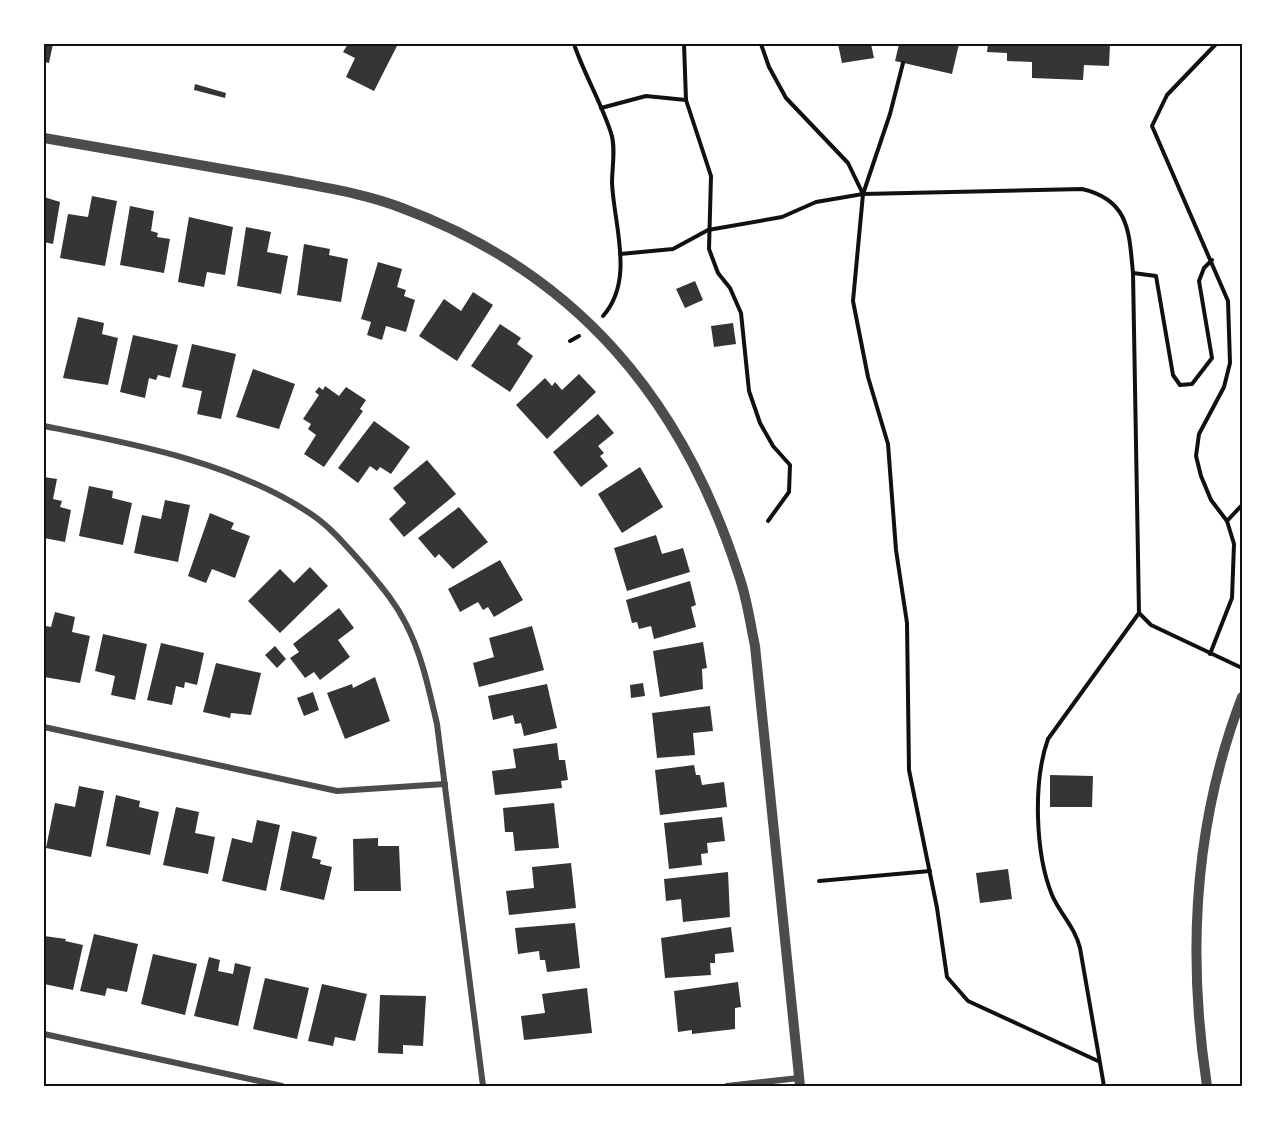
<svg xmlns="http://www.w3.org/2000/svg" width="1286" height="1130" viewBox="0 0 1286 1130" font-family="'Noto Sans',sans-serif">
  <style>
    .building { fill: #353535 }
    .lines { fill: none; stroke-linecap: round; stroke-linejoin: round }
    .path { stroke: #111; stroke-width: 4 }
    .minor { stroke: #4c4c4c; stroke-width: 6 }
    .tertiary { stroke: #4c4c4c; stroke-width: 10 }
    .neatline { fill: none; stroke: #111; stroke-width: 2 }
  </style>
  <rect width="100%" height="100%" fill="#fff"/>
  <!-- building -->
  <g class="building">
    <path d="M44 44H53L49 63 44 62Z"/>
    <path d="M348 44H398L374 91 346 77 355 58 343 52Z"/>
    <path d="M838 44H871L874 58 842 63Z"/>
    <path d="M899 44H959L952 74 895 61Z"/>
    <path d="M988 44H1110L1109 66 1084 65 1083 80 1032 78V62L1007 61V53L987 52Z"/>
    <path d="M195 84 226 93 225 98 194 90Z"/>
    <path d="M92 196 117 201 105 266 60 258 68 214 88 217Z"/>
    <path d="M44 197 60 202 53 244 44 242Z"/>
    <path d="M130 206 154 211 151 231 158 233 157 237 170 239 164 273 120 265Z"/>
    <path d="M189 217 233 227 225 275 207 272 204 287 178 282Z"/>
    <path d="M246 227 271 232 267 252 288 256 281 294 237 286Z"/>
    <path d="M304 244 330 249 329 255 348 259 341 302 297 295Z"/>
    <path d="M378 262 402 269 397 287 406 290 404 296 415 300 406 332 386 326 382 340 367 335 371 322 361 319Z"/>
    <path d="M695 281 703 300 685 308 676 289Z"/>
    <path d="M473 292 493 305 457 361 419 336 444 299 461 311Z"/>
    <path d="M78 317 104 323 102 334 118 338 108 385 63 378Z"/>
    <path d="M733 323 736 344 714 347 711 326Z"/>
    <path d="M500 324 521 338 517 344 533 356 510 392 471 366Z"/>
    <path d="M133 335 178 345 170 378 158 375 156 380 149 378 145 398 120 392Z"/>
    <path d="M192 344 236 354 221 419 197 414 202 391 182 387Z"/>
    <path d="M253 369 295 384 279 429 236 417Z"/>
    <path d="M579 374 596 392 547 439 516 405 545 378 552 386 555 382 562 390Z"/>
    <path d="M325 386 339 396 346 387 366 400 360 409 363 411 324 467 304 454 316 435 308 429 311 424 303 419 319 395 315 392 319 387 323 390Z"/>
    <path d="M598 414 614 433 598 446 604 453 600 456 608 466 581 487 553 452Z"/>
    <path d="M374 421 410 447 391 474 380 467 377 471 370 466 358 483 338 468Z"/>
    <path d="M427 460 456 494 404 537 389 519 406 503 393 488Z"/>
    <path d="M640 467 663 507 622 533 598 494Z"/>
    <path d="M44 477 57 479 53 499 62 501 60 507 71 510 65 542 44 538Z"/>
    <path d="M89 486 113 491 112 498 132 503 123 545 79 536Z"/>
    <path d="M165 500 190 505 178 562 134 553 142 515 161 519Z"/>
    <path d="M459 507 488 542 453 569 439 554 435 558 418 538Z"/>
    <path d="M210 513 234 523 231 529 250 536 235 578 212 569 206 583 188 576Z"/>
    <path d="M656 535 662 554 683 548 690 572 627 591 614 548Z"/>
    <path d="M500 560 523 600 494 617 488 607 483 610 478 602 460 612 448 589Z"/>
    <path d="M310 567 328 586 280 633 248 601 280 569 294 583Z"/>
    <path d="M690 581 696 605 691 607 696 627 654 639 651 626 639 629 637 622 632 623 626 600Z"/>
    <path d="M339 608 354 628 338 640 350 657 320 680 314 672 305 678 290 658 299 652 293 644Z"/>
    <path d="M55 612 75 617 72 632 90 636 80 683 44 677V638L46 626 51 627Z"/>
    <path d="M532 626 544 670 479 687 473 663 494 657 489 638Z"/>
    <path d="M103 634 147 644 135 700 111 695 115 676 95 671Z"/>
    <path d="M703 642 707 668 702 669 703 689 660 697 653 651Z"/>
    <path d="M161 643 204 653 197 685 185 682 184 688 176 686 172 705 147 700Z"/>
    <path d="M275 646 286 659 277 668 265 655Z"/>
    <path d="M216 663 261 673 251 715 231 713 230 718 203 712Z"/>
    <path d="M375 677 390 721 345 739 327 693 352 684 353 688Z"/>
    <path d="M643 683 645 696 631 698 630 685Z"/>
    <path d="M547 684 557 728 524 736 521 723 515 724 513 715 493 720 488 696Z"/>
    <path d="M313 692 319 710 304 716 297 698Z"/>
    <path d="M710 706 713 731 693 733 695 755 657 758 652 713Z"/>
    <path d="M557 743 559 760H565L568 780 561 781 562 788 495 795 492 771 516 768 513 749Z"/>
    <path d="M694 765 696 775H700L702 785 724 782 727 807 660 815 655 770Z"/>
    <path d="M1050 775 1093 776 1092 807H1050Z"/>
    <path d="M79 786 104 791 91 857 46 848 55 803 75 807Z"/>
    <path d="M116 795 140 801 139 807 159 812 150 855 106 846Z"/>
    <path d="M554 803 559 848 515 851 513 832H505L503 808Z"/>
    <path d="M176 807 199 812 195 833 215 837 208 874 163 865Z"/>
    <path d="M722 817 725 841 707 843 708 853 701 854 702 865 669 869 664 823Z"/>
    <path d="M257 820 280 825 266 891 222 881 232 838 252 843Z"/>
    <path d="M292 831 317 837 312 858 321 860 320 864 332 867 324 900 280 890Z"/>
    <path d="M378 838V846H399L401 891H354L353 839Z"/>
    <path d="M571 863 576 908 509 915 506 891 534 888 532 867Z"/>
    <path d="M1008 869 1012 899 980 903 976 873Z"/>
    <path d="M728 872 730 917 683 922 681 899 666 901 664 879Z"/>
    <path d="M575 923 580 968 547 972 545 960H540L539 951 518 954 515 928Z"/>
    <path d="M731 927 734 952 715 954V963H710L711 975 665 978 661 938Z"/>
    <path d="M94 934 138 944 127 992 107 988 105 996 80 991Z"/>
    <path d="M44 936 66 939 65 941 83 945 73 990 44 984Z"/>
    <path d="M153 954 197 964 185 1015 141 1004Z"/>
    <path d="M209 957 220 960 218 971 233 974 235 963 251 967 238 1026 194 1016Z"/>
    <path d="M265 978 309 988 297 1039 253 1029Z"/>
    <path d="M738 982 741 1007 735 1008V1029L692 1034V1030L678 1032 674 991Z"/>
    <path d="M322 984 367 994 355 1041 335 1037 333 1046 308 1041Z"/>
    <path d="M587 988 592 1033 524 1040 521 1016 545 1013 542 994Z"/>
    <path d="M380 995 426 996 423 1046 403 1045V1054L378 1053Z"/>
  </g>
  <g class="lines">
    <!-- path -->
    <g class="path">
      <path d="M574 44C584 74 601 102 611 133 616 147 612 168 612 183 614 226 635 280 603 316"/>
      <path d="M684 44 686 100 711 176 709 249 718 273 730 288 741 313 749 391 760 423 773 446 790 465 789 492 768 521"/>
      <path d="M761 44 769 67 786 98 848 163 863 194 1082 189C1130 200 1129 233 1133 273L1139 613 1048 739C1033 781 1035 853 1052 895 1060 914 1075 927 1080 948L1104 1086"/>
      <path d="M903 63 890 114 863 194 853 301 868 377 888 444 896 550 907 623 909 770 937 908 947 977 968 1001 1098 1061"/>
      <path d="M601 108 646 96 686 100"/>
      <path d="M620 254 673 249 708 230 782 217 816 202 863 194"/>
      <path d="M1133 273 1156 276 1173 375 1180 385 1192 384 1212 358 1199 281 1204 268 1212 260"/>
      <path d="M570 341 579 336"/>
      <path d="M1227 521 1242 505"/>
      <path d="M1139 613 1151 625 1242 668"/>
      <path d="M1210 654 1232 598 1234 544 1227 521 1211 500 1201 476 1196 456 1199 434 1224 387 1230 363 1228 301 1152 126 1167 95 1216 44"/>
      <path d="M819 881 930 871"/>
    </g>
    <!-- minor -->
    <g class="minor">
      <path d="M44 426C134 444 233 462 311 514 332 528 349 549 366 568 381 586 395 602 406 624 422 655 429 690 437 724L483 1086"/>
      <path d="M44 727 337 791 445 784"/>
      <path d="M44 1034 282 1086"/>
      <path d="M727 1086 799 1078"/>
    </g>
    <!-- tertiary -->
    <g class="tertiary">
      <path d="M44 138C122 152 202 165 280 179 320 187 364 193 402 208 577 273 683 400 739 576 747 598 750 623 755 646L800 1086"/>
      <path d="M1207 1086C1187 955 1194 822 1242 697"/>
    </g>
  </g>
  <!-- border -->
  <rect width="1286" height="1130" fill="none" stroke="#ffffff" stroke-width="90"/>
  <rect x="45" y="45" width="1196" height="1040" class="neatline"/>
</svg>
